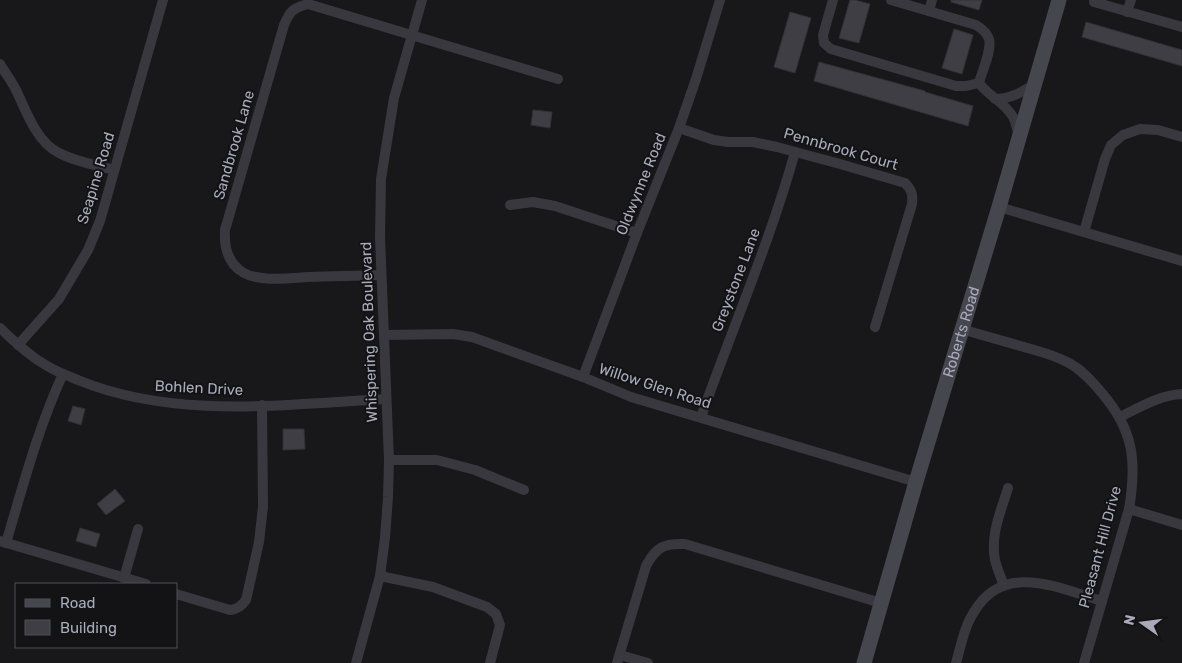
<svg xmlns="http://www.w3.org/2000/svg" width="1182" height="663" viewBox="0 0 1182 663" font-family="Rubik,sans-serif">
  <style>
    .building { fill: #3f3e44; stroke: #323136 }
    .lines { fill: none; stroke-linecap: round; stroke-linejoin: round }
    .minor { stroke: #39383f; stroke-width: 10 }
    .secondary { stroke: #46464f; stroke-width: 15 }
    .labels { text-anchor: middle; stroke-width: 4; stroke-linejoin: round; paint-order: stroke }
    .street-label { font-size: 15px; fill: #a9aaba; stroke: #131215 }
  </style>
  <rect width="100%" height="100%" fill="#18171a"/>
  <!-- building -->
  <g class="building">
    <path d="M850 0H855L870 4 859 43 839 38Z"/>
    <path d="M951 0H982L979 10 951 2Z"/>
    <path d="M790 12 811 18 795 73 774 67Z"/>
    <path d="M1086 22 1182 50V66L1082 37Z"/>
    <path d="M954 29 973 35 962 74 942 68Z"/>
    <path d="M819 62 925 91V92L973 106 968 126 814 81Z"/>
    <path d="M533 110 552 112 550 128 531 125Z"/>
    <path d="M73 406 85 409 81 425 68 421Z"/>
    <path d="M283 429H304L305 449 283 450Z"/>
    <path d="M115 489 125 501 106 515 97 504Z"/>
    <path d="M80 528 100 534 96 547 76 541Z"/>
  </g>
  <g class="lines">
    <!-- minor -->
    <g class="minor">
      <path d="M833 0 823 35 824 43 831 49 956 86H966L979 83"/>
      <path d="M891 0 976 25C981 28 987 33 989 39 992 51 982 71 979 83 988 96 1005 102 1013 117 1016 122 1017 130 1019 136"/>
      <path d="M1094 2 1182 27"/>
      <path d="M929 11 932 0"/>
      <path d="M1127 12 1131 0"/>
      <path d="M0 64C6 74 13 83 18 94 27 114 38 143 59 153 76 162 96 165 114 170"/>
      <path d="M995 99C1011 99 1022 92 1035 84"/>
      <path d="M679 128 714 140 728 142H753L777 147 840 164 905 183C912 190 913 195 912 204L875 327"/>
      <path d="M510 205 533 202 555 206 637 233"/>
      <path d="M999 207 1182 261"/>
      <path d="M1084 232 1105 159 1111 145 1123 135 1140 129 1158 130 1182 137"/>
      <path d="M381 275C357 276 332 276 308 277 289 278 260 282 244 273 228 264 224 247 225 230L284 25C290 11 293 8 308 4L558 79"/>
      <path d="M0 328C13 340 26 353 41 362 52 370 65 375 78 380 175 420 285 404 386 399"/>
      <path d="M961 329C982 335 1003 341 1024 347 1038 351 1054 355 1067 362 1081 369 1091 380 1101 392 1134 430 1137 461 1129 509L1084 663"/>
      <path d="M384 335 453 334 472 337 583 377 631 397 916 482"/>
      <path d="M18 345 59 299 88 250 100 221 163 0"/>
      <path d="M583 377 637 233 679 128 696 79 720 0"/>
      <path d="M701 417C732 329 770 242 795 152"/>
      <path d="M1120 417C1140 407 1160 395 1182 394"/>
      <path d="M389 460H437L475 470 524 490"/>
      <path d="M1129 509 1182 525"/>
      <path d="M0 541 146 584"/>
      <path d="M6 543C23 486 38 428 63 374"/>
      <path d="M380 576 433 587 487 607 496 614 500 625 490 663"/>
      <path d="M124 578 138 529"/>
      <path d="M1004 586C1001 577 997 569 995 560 990 535 1001 511 1008 488"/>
      <path d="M176 594 230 610C238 609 241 606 246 600L259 542 263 507 262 405"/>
      <path d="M620 655 648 663"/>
      <path d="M356 663 380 576 385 538 388 497 389 460 380 237 381 179 394 98 422 0"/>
      <path d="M617 663 646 566C656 547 664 543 685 544L881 603"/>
      <path d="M956 663C961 646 964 627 974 612 1004 561 1058 588 1102 601"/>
    </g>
    <!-- secondary -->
    <path class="secondary" id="s1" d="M864 663 916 482 999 207 1059 0"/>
  </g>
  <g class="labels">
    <!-- street labels -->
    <g class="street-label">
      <text transform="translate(234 145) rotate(-74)" y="5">Sandbrook Lane</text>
      <text transform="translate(841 149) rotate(16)" y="5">Pennbrook Court</text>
      <text transform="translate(96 178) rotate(-73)" y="5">Seapine Road</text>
      <text transform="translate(641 184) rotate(-68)" y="5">Oldwynne Road</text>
      <text transform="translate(736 280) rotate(-69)" y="5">Greystone Lane</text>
      <text dy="5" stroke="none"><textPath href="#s1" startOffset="345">Roberts Road</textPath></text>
      <text transform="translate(369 332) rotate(-92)" y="5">Whispering Oak Boulevard</text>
      <text transform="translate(655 386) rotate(18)" y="5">Willow Glen Road</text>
      <text transform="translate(199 388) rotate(3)" y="5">Bohlen Drive</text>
      <text transform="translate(1100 547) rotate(-75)" y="5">Pleasant Hill Drive</text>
    </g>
  </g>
  <!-- legend -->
  <rect x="15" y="583" width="162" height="65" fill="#131215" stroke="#4f4f57"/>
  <rect x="25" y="599" width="25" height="8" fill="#46464f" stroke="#4f4f57"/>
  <text x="60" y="608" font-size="15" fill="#a9aaba">Road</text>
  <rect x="25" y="620" width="25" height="15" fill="#3f3e44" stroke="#4f4f57"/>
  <text x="60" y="633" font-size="15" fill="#a9aaba">Building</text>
  <!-- north arrow -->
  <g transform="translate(1142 623) rotate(284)" stroke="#131215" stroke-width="4" paint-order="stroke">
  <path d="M0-4L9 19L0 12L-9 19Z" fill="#a9aaba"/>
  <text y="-8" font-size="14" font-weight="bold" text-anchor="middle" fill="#a9aaba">N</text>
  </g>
</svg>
